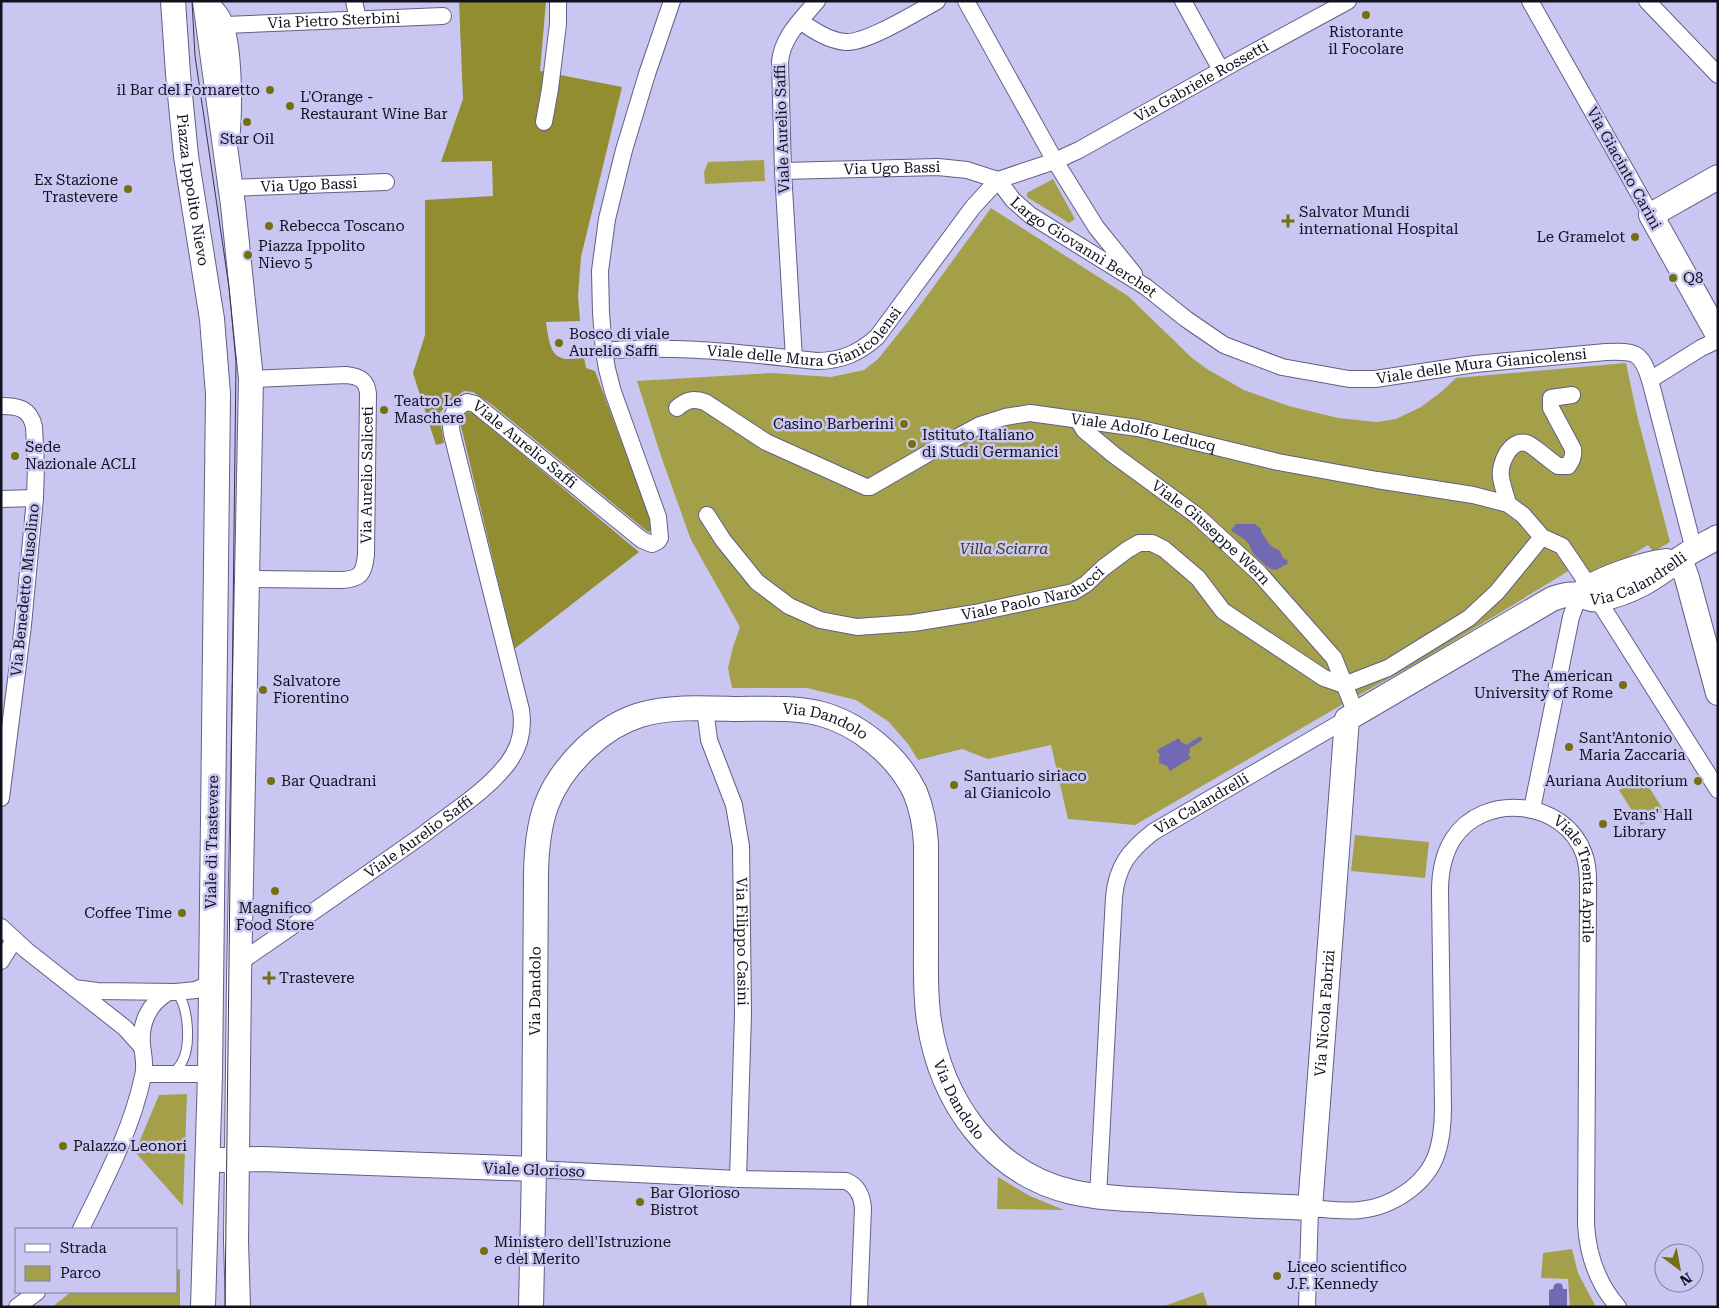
<svg xmlns="http://www.w3.org/2000/svg" width="1719" height="1308" viewBox="0 0 1719 1308" font-family="'Roboto Serif',serif">
  <style>
    .green { fill: #a4a04a }
    .forest { fill: #918d30 }
    .water { fill: #7169b3 }
    .lines { fill: none; stroke-linecap: round; stroke-linejoin: round }
    .stream { stroke: #7169b3; stroke-width: 4.5 }
    .lane-casing { stroke: #615f85; stroke-width: 11 }
    .street-casing { stroke: #615f85; stroke-width: 18 }
    .secondary-casing { stroke: #615f85; stroke-width: 26 }
    .lane { stroke: #fff; stroke-width: 9 }
    .street { stroke: #fff; stroke-width: 16 }
    .secondary { stroke: #fff; stroke-width: 24 }
    .tram { stroke: #37364b; stroke-width: 1 }
    .poi-dot { fill: #747012; stroke: #c9c7f2; stroke-width: 2 }
    .labels { text-anchor: middle; stroke-width: 5; stroke-linejoin: round; paint-order: stroke }
    .street-label { font-size: 15px; fill: #11101f; stroke: #c9c7f2 }
    .poi-label { font-size: 15px; fill: #11101f; stroke: #c9c7f2; text-anchor: start }
    .park-label { font-size: 15px; font-style: italic; fill: #3e3c16; stroke: #c9c7f2 }
  </style>
  <rect width="100%" height="100%" fill="#c9c7f2"/>
  <!-- green -->
  <g class="green">
    <path d="M764 160 765 181 705 184 704 172 708 162Z"/>
    <path d="M1053 179 1075 219 1069 223 1027 197V193Z"/>
    <path d="M991 208 1128 296 1192 358 1207 369 1244 390 1289 406 1338 418 1377 422 1396 419 1421 407 1441 392 1456 378 1626 363 1637 415 1670 542 1653 552 1648 545 1602 573 1599 568 1588 576 1580 564 1424 659 1350 700 1135 825 1068 819 1051 745 988 759 962 749 918 760 908 744 889 722 856 700 807 688H732L728 668 733 647 740 627 691 540 661 456 637 381 771 373 831 377 864 370 878 359 910 319Z"/>
    <path d="M1642 776 1664 811 1641 825 1619 790Z"/>
    <path d="M1355 835 1429 842 1425 878 1351 871Z"/>
    <path d="M187 1094 183 1206 135 1152 159 1095Z"/>
    <path d="M998 1177 1030 1196 1064 1210 997 1209Z"/>
    <path d="M1572 1249 1578 1273 1596 1307H1570L1568 1279 1541 1278 1543 1253Z"/>
    <path d="M180 1269V1307H52L71 1292H176V1270Z"/>
    <path d="M1203 1292 1208 1307H1162Z"/>
  </g>
  <!-- forest -->
  <g class="forest">
    <path d="M459 1H546L540 71 622 87 581 257 578 296 580 321 546 322C550 349 551 365 584 357L586 368 595 371 652 523 653 530 648 532 491 404 473 392 464 391 449 402 439 414 444 443 436 445 413 373 425 335V200L493 196 492 161 441 162 463 99Z"/>
    <path d="M467 412 473 413 639 552 513 650 505 610 460 422 462 416Z"/>
  </g>
  <!-- water -->
  <g class="water">
    <path d="M1236 524H1255L1261 529V532L1271 546 1280 551 1283 558 1287 560 1288 564C1283 565 1279 570 1274 570 1270 570 1256 557 1253 553 1251 550 1250 545 1247 542 1243 537 1236 535 1231 530Z"/>
    <path d="M1179 738 1181 742 1189 746 1190 752 1188 754 1191 758 1170 771 1167 766 1159 763V757L1160 755 1157 750Z"/>
    <path d="M1557 1283 1562 1284 1563 1289H1567V1307H1549V1290L1553 1289 1554 1285Z"/>
  </g>
  <g class="lines">
    <!-- stream -->
    <path class="stream" d="M1189 746 1200 739"/>
    <!-- lane casing -->
    <g class="lane-casing">
      <path id="lane" d="M171 1074C175 1071 180 1067 182 1062 191 1046 189 1005 176 992"/>
    </g>
    <!-- street casing -->
    <g class="street-casing">
      <g id="street">
        <path d="M209 1C214 7 220 12 223 19 235 45 234 113 231 141"/>
        <path d="M354 1 358 19"/>
        <path d="M966 1 1055 161 1096 227 1134 274"/>
        <path d="M1183 1 1221 70"/>
        <path d="M1530 1 1651 215"/>
        <path d="M1647 1 1718 75"/>
        <path d="M800 21C813 30 829 41 846 42 867 43 917 12 937 1"/>
        <path id="s1" d="M225 25 443 16"/>
        <path d="M544 122 550 89 558 24V1"/>
        <path id="s2" d="M783 171 938 167 967 170 998 180"/>
        <path id="s3" d="M998 180 1013 200 1030 215 1146 287 1186 319 1224 345 1282 367 1349 379H1375L1475 364 1606 352C1635 351 1641 351 1650 380L1694 550"/>
        <path id="s4" d="M231 188 386 182"/>
        <path id="s5" d="M604 351C674 344 747 354 817 361 841 361 859 353 877 337L973 207 998 180 1055 161 1079 150 1234 63 1348 1"/>
        <path d="M794 359 783 171 780 62C782 37 802 19 817 1"/>
        <path d="M1650 380 1701 348 1718 340"/>
        <path d="M1 406C18 406 30 408 34 427L36 465 35 498 23 625 1 798"/>
        <path id="s6" d="M677 408C686 400 693 398 705 402L766 442 866 487H870L939 447 980 425 1005 417 1030 413 1138 428 1278 462 1377 480 1473 495 1508 504 1523 515 1542 537 1562 546 1589 586"/>
        <path id="s7" d="M1078 420 1084 430 1114 455 1196 515 1259 573 1334 658 1356 714"/>
        <path d="M1 499 35 498"/>
        <path d="M1508 504C1506 495 1502 486 1501 477 1499 464 1510 439 1526 443 1532 444 1550 461 1558 466H1568C1572 460 1574 456 1573 449L1551 408V398L1572 395"/>
        <path id="s8" d="M707 515 723 540 757 582 789 606 820 620 857 627 913 623 975 613 1073 592 1086 584 1103 568 1127 550 1139 543H1152L1164 549 1198 578 1223 611 1324 678 1344 685 1388 668 1469 618 1497 592 1542 537"/>
        <path id="s9" d="M248 579 342 580C361 579 364 573 366 555L368 394C367 380 359 376 346 375L251 379"/>
        <path d="M1598 600 1718 790"/>
        <path id="s10" d="M705 708 709 740 734 805 741 846 743 1014 738 1179"/>
        <path d="M1532 809 1571 617 1579 595"/>
        <path d="M1 927 26 950 125 1028 142 1047"/>
        <path d="M1 961 14 940"/>
        <path id="s11" d="M240 962C302 920 363 877 424 834 452 812 486 792 508 763 520 747 524 730 521 710L452 434C449 419 453 408 467 402L475 404 642 540 652 544 658 541 660 538 658 517 613 392 607 369 604 351 601 313 600 271 607 219 624 150 647 74 672 1"/>
        <path d="M74 988 97 991 176 992 196 990 211 983"/>
        <path d="M144 1074H210"/>
        <path d="M534 1169 738 1179 846 1181C858 1186 862 1196 863 1208L859 1307"/>
        <path id="s12" d="M1098 1197 1114 897C1117 866 1129 851 1153 832L1347 719"/>
        <path d="M81 1229C105 1180 132 1129 143 1076 146 1065 143 1055 142 1045 140 1023 149 1004 167 993"/>
        <path d="M17 1307 37 1292"/>
        <path id="s13" d="M1307 1307 1310 1208C1326 1209 1343 1212 1360 1210 1392 1207 1427 1184 1437 1153 1442 1138 1443 1122 1443 1107L1440 891C1440 873 1443 855 1453 839 1484 791 1565 800 1584 854 1589 867 1588 882 1588 896L1586 1225C1588 1255 1598 1284 1618 1307"/>
      </g>
    </g>
    <!-- secondary casing -->
    <g class="secondary-casing">
      <g id="secondary">
        <path id="s14" d="M173 1 178 74 186 156 212 319 218 394 210 1074 203 1307"/>
        <path d="M205 1 233 205 251 379 239 979 236 1241 238 1307"/>
        <path d="M1718 177 1651 215 1718 335"/>
        <path d="M1680 559 1687 578 1718 693"/>
        <path d="M1579 595C1593 580 1646 563 1667 561"/>
        <path d="M221 1160 261 1159 534 1169"/>
        <path id="s15" d="M531 1307 534 1169 536 874C537 820 546 786 586 748 601 734 620 721 640 715 670 706 704 708 735 709 762 709 791 707 818 713 858 723 897 755 915 792 922 809 925 826 926 844 926 878 926 912 926 946 926 971 925 996 929 1021 941 1101 991 1173 1072 1192 1103 1199 1135 1199 1166 1201 1214 1204 1262 1206 1310 1208L1347 719 1552 599C1560 596 1570 593 1578 595 1586 597 1591 601 1600 599 1636 592 1656 576 1684 556 1695 549 1707 543 1718 537"/>
      </g>
    </g>
    <!-- lane -->
    <use href="#lane" class="lane"/>
    <!-- street -->
    <use href="#street" class="street"/>
    <!-- secondary -->
    <use href="#secondary" class="secondary"/>
    <!-- tram -->
    <path class="tram" d="M192 1 195 56 229 287 236 362 225 1307"/>
  </g>
  <!-- markers -->
  <g class="poi-dot">
    <circle cx="1366" cy="15" r="5"/>
    <circle cx="270" cy="90" r="5"/>
    <circle cx="290" cy="106" r="5"/>
    <circle cx="247" cy="122" r="5"/>
    <circle cx="128" cy="189" r="5"/>
    <path d="M1285.5 213.5h5v5h5v5h-5v5h-5v-5h-5v-5h5z"/>
    <circle cx="269" cy="226" r="5"/>
    <circle cx="1635" cy="237" r="5"/>
    <circle cx="248" cy="255" r="5"/>
    <circle cx="1673" cy="278" r="5"/>
    <circle cx="559" cy="343" r="5"/>
    <circle cx="384" cy="410" r="5"/>
    <circle cx="904" cy="424" r="5"/>
    <circle cx="912" cy="444" r="5"/>
    <circle cx="15" cy="456" r="5"/>
    <circle cx="1623" cy="685" r="5"/>
    <circle cx="263" cy="690" r="5"/>
    <circle cx="1569" cy="747" r="5"/>
    <circle cx="271" cy="781" r="5"/>
    <circle cx="1698" cy="781" r="5"/>
    <circle cx="954" cy="785" r="5"/>
    <circle cx="1603" cy="824" r="5"/>
    <circle cx="275" cy="891" r="5"/>
    <circle cx="182" cy="913" r="5"/>
    <path d="M266.5 970.5h5v5h5v5h-5v5h-5v-5h-5v-5h5z"/>
    <circle cx="63" cy="1146" r="5"/>
    <circle cx="640" cy="1202" r="5"/>
    <circle cx="484" cy="1251" r="5"/>
    <circle cx="1277" cy="1276" r="5"/>
  </g>
  <g class="labels">
    <!-- street labels -->
    <g class="street-label">
      <text dy="5" stroke="none"><textPath href="#s1" startOffset="109">Via Pietro Sterbini</textPath></text>
      <text dy="5" stroke="none"><textPath href="#s5" startOffset="705">Via Gabriele Rossetti</textPath></text>
      <text transform="translate(782 129) rotate(-92)" y="5">Viale Aurelio Saffi</text>
      <text dy="5" stroke="none"><textPath href="#s2" startOffset="109">Via Ugo Bassi</textPath></text>
      <text transform="translate(1624 168) rotate(61)" y="5">Via Giacinto Carini</text>
      <text dy="5" stroke="none"><textPath href="#s4" startOffset="78">Via Ugo Bassi</textPath></text>
      <text dy="5" stroke="none"><textPath href="#s14" startOffset="190">Piazza Ippolito Nievo</textPath></text>
      <text dy="5" stroke="none"><textPath href="#s3" startOffset="110">Largo Giovanni Berchet</textPath></text>
      <text dy="5" stroke="none"><textPath href="#s5" startOffset="209">Viale delle Mura Gianicolensi</textPath></text>
      <text dy="5" stroke="none"><textPath href="#s3" startOffset="545">Viale delle Mura Gianicolensi</textPath></text>
      <text dy="5" stroke="none"><textPath href="#s6" startOffset="510">Viale Adolfo Leducq</textPath></text>
      <text dy="5" stroke="none"><textPath href="#s11" startOffset="786">Viale Aurelio Saffi</textPath></text>
      <text dy="5" stroke="none"><textPath href="#s9" startOffset="214">Via Aurelio Saliceti</textPath></text>
      <text dy="5" stroke="none"><textPath href="#s7" startOffset="175">Viale Giuseppe Wern</textPath></text>
      <text dy="5" stroke="none"><textPath href="#s15" startOffset="2471">Via Calandrelli</textPath></text>
      <text transform="translate(25 590) rotate(-84)" y="5">Via Benedetto Musolino</text>
      <text dy="5" stroke="none"><textPath href="#s8" startOffset="376">Viale Paolo Narducci</textPath></text>
      <text dy="5" stroke="none"><textPath href="#s15" startOffset="825">Via Dandolo</textPath></text>
      <text dy="5" stroke="none"><textPath href="#s12" startOffset="435">Via Calandrelli</textPath></text>
      <text dy="5" stroke="none"><textPath href="#s11" startOffset="218">Viale Aurelio Saffi</textPath></text>
      <text transform="translate(212 842) rotate(-89)" y="5">Viale di Trastevere</text>
      <text dy="5" stroke="none"><textPath href="#s13" startOffset="749">Viale Trenta Aprile</textPath></text>
      <text dy="5" stroke="none"><textPath href="#s10" startOffset="239">Via Filippo Casini</textPath></text>
      <text dy="5" stroke="none"><textPath href="#s15" startOffset="316">Via Dandolo</textPath></text>
      <text dy="5" stroke="none"><textPath href="#s15" startOffset="1846">Via Nicola Fabrizi</textPath></text>
      <text dy="5" stroke="none"><textPath href="#s15" startOffset="1260">Via Dandolo</textPath></text>
      <text transform="translate(534 1170) rotate(2)" y="5">Viale Glorioso</text>
    </g>
    <!-- poi labels -->
    <g class="poi-label">
      <text x="1366" y="37" text-anchor="middle">Ristorante<tspan x="1366" dy="17">il Focolare</tspan></text>
      <text x="260" y="95" text-anchor="end">il Bar del Fornaretto</text>
      <text x="300" y="102">L'Orange -<tspan x="300" dy="17">Restaurant Wine Bar</tspan></text>
      <text x="247" y="144" text-anchor="middle">Star Oil</text>
      <text x="118" y="185" text-anchor="end">Ex Stazione<tspan x="118" dy="17">Trastevere</tspan></text>
      <text x="1299" y="217">Salvator Mundi<tspan x="1299" dy="17">international Hospital</tspan></text>
      <text x="279" y="231">Rebecca Toscano</text>
      <text x="1625" y="242" text-anchor="end">Le Gramelot</text>
      <text x="258" y="251">Piazza Ippolito<tspan x="258" dy="17">Nievo 5</tspan></text>
      <text x="1683" y="283">Q8</text>
      <text x="569" y="339">Bosco di viale<tspan x="569" dy="17">Aurelio Saffi</tspan></text>
      <text x="394" y="406">Teatro Le<tspan x="394" dy="17">Maschere</tspan></text>
      <text x="894" y="429" text-anchor="end">Casino Barberini</text>
      <text x="922" y="440">Istituto Italiano<tspan x="922" dy="17">di Studi Germanici</tspan></text>
      <text x="25" y="452">Sede<tspan x="25" dy="17">Nazionale ACLI</tspan></text>
      <text x="1613" y="681" text-anchor="end">The American<tspan x="1613" dy="17">University of Rome</tspan></text>
      <text x="273" y="686">Salvatore<tspan x="273" dy="17">Fiorentino</tspan></text>
      <text x="1579" y="743">Sant’Antonio<tspan x="1579" dy="17">Maria Zaccaria</tspan></text>
      <text x="964" y="781">Santuario siriaco<tspan x="964" dy="17">al Gianicolo</tspan></text>
      <text x="281" y="786">Bar Quadrani</text>
      <text x="1688" y="786" text-anchor="end">Auriana Auditorium</text>
      <text x="1613" y="820">Evans' Hall<tspan x="1613" dy="17">Library</tspan></text>
      <text x="275" y="913" text-anchor="middle">Magnifico<tspan x="275" dy="17">Food Store</tspan></text>
      <text x="172" y="918" text-anchor="end">Coffee Time</text>
      <text x="279" y="983">Trastevere</text>
      <text x="73" y="1151">Palazzo Leonori</text>
      <text x="650" y="1198">Bar Glorioso<tspan x="650" dy="17">Bistrot</tspan></text>
      <text x="494" y="1247">Ministero dell'Istruzione<tspan x="494" dy="17">e del Merito</tspan></text>
      <text x="1287" y="1272">Liceo scientifico<tspan x="1287" dy="17">J.F. Kennedy</tspan></text>
    </g>
    <!-- park labels -->
    <g class="park-label">
      <text x="1004" y="554">Villa Sciarra</text>
    </g>
  </g>
  <!-- border -->
  <rect width="1719" height="1308" fill="none" stroke="#11101f" stroke-width="5"/>
  <!-- legend -->
  <rect x="15" y="1228" width="162" height="65" fill="#c9c7f2" stroke="#7f7e9e"/>
  <rect x="25" y="1244" width="25" height="8" fill="#ffffff" stroke="#7f7e9e"/>
  <text x="60" y="1253" font-size="15" fill="#11101f">Strada</text>
  <rect x="25" y="1266" width="25" height="15" fill="#a4a04a" stroke="#7f7e9e"/>
  <text x="60" y="1278" font-size="15" fill="#11101f">Parco</text>
  <!-- north arrow -->
  <g transform="translate(1679 1268) rotate(148)"><circle r="24" fill="#c9c7f2" stroke="#7f7e9e"/>
  <path d="M0-4L9 19L0 12L-9 19Z" fill="#747012"/>
  <text y="-8" font-size="14" font-weight="bold" text-anchor="middle" fill="#11101f">N</text>
  </g>
</svg>
